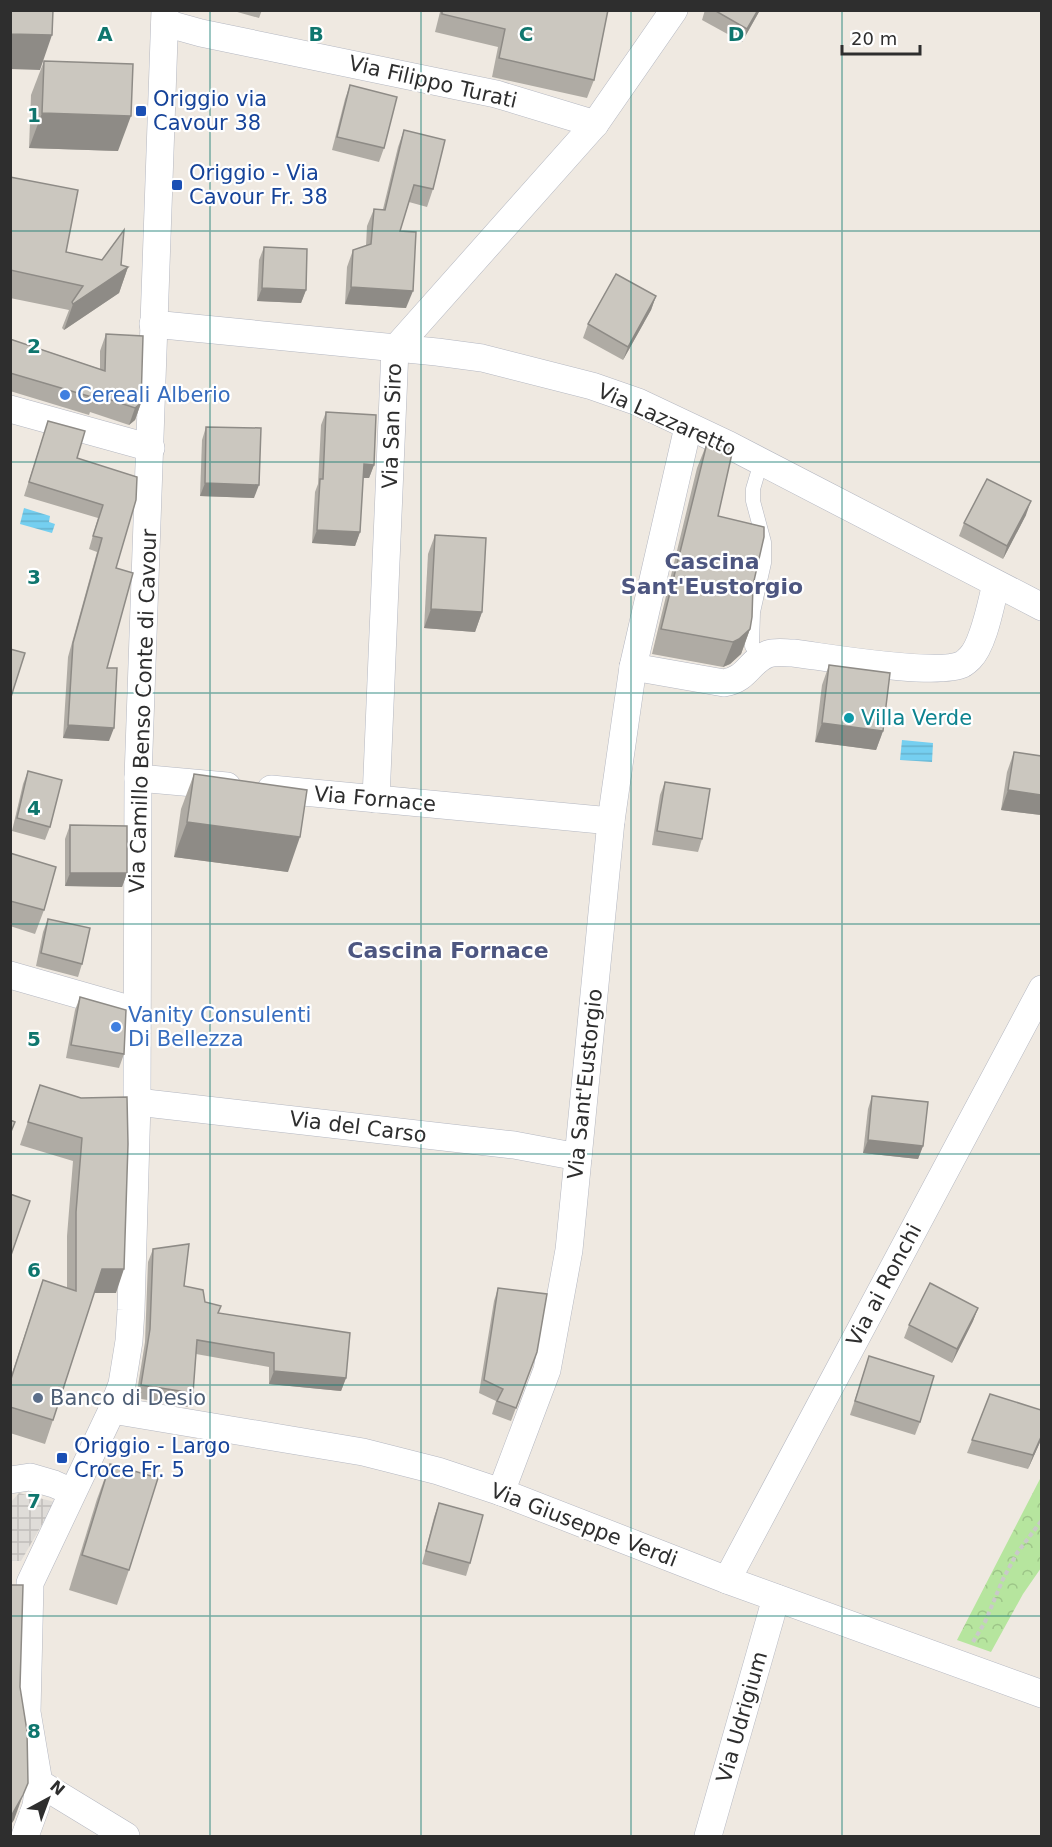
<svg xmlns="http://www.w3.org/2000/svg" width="1052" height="1847" viewBox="0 0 1052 1847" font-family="'DejaVu Sans',sans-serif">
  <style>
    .park { fill: url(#park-crowns) }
    .plaza { fill: url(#plaza-grid) }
    .water { fill: url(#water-rules) }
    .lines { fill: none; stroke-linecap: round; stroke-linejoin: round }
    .service-casing { stroke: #b4b7c1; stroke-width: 15 }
    .minor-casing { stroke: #b4b7c1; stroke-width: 28 }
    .path { stroke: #c9c9c9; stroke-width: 4; stroke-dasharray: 4.5 3; stroke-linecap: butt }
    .service { stroke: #fff; stroke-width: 14 }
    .minor { stroke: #fff; stroke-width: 27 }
    .wall { fill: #afaba4 }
    .shaded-wall { fill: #8e8b86 }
    .building { fill: #cbc7bf; stroke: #8e8b86; stroke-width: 1.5 }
    .grid { fill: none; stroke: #0f766e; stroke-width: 1.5; stroke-opacity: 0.55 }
    .transit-dot { fill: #1a4fb4; stroke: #fff; stroke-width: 2 }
    .shop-dot { fill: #3f7fe0; stroke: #fff; stroke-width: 2 }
    .culture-dot { fill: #0f9aa8; stroke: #fff; stroke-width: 2 }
    .service-dot { fill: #5c6f8a; stroke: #fff; stroke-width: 2 }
    .labels { text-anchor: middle; stroke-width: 4.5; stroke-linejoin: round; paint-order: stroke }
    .street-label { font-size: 21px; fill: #2e2e2e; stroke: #fff }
    .transit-label { font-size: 21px; fill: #164399; stroke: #fff; text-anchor: start }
    .shop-label { font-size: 21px; fill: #366cbe; stroke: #fff; text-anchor: start }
    .culture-label { font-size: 21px; fill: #0d838f; stroke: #fff; text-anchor: start }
    .service-label { font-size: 21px; fill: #4e5e75; stroke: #fff; text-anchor: start }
    .neighbourhood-label { font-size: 22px; font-weight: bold; fill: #4d5680; stroke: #fff }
    .grid-label { font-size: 20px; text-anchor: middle; font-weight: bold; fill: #0f766e; stroke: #fff; stroke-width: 4.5; stroke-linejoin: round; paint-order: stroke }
  </style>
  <defs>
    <pattern id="park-crowns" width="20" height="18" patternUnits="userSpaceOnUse" patternTransform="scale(1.5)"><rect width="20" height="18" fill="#b6e59e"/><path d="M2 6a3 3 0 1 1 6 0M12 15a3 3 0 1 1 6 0" fill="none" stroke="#9dc588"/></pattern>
    <pattern id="plaza-grid" width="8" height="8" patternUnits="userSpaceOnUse" patternTransform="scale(1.5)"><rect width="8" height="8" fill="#dfdcd8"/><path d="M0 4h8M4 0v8" fill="none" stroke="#c0bdba"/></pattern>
    <pattern id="water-rules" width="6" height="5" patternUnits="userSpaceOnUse" patternTransform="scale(1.5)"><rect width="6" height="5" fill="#75cff0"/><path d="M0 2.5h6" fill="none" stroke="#66b2ce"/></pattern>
  </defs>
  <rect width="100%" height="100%" fill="#efe9e1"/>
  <!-- park -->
  <path class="park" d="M1041 1477V1568L1023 1594 991 1652 957 1640Z"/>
  <!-- plaza -->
  <path class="plaza" d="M19 1493 55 1502 21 1561H11V1502Z"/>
  <!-- water -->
  <g class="water">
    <path d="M24 508 50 516 49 522 55 524 52 533 20 524Z"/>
    <path d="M902 740 933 743 932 762 900 760Z"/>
  </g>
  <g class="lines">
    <!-- service casing -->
    <g class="service-casing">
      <path id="service" d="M760 659 752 646 753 612 764 563V542L753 501V489L761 462"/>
    </g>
    <!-- minor casing -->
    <g class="minor-casing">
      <g id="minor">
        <path d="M165 23 201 33 496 94 595 124"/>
        <path d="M153 324 437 352 482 358 592 386 638 402 729 445 1042 607"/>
        <path d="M10 409 151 448"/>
        <path d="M633 667 724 683C748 679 749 661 768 654 776 651 785 653 793 653 826 657 937 677 963 664 964 664 970 658 970 658 984 644 991 603 996 584"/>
        <path d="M138 778 227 786"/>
        <path d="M271 789 611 821"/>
        <path d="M376 799 395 349 595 124 674 10"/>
        <path d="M10 975 136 1011"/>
        <path d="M137 1102 514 1145 578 1157"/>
        <path d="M112 1410 363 1452 438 1471 501 1492 727 1580 1042 1694"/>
        <path d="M10 1480 30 1477 54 1484 72 1492"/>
        <path d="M501 1492 547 1370 569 1250 611 821 633 667 688 427"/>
        <path d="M727 1580 1042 989"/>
        <path d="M39 1783 126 1836"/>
        <path d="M25 1836 36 1806 39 1783 27 1712 30 1583 112 1410 122 1384 129 1341 131 1310 137 1102 138 778 165 10"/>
        <path d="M708 1836 776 1598"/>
      </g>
    </g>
    <!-- path -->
    <path class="path" d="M973 1642 985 1622 1003 1579 1017 1553 1042 1520"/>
    <!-- service -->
    <use href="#service" class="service"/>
    <!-- minor -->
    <use href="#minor" class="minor"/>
  </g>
  <!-- wall -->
  <g class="wall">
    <path d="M230 10H262L259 18Z"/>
    <path d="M435 10H608L594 80 587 98 492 77 498 47 435 32 440 12Z"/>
    <path d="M705 10H760L742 42 702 20Z"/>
    <path d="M44 61 118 151 29 148 31 95Z"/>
    <path d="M350 85 384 148 379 162 332 150 345 99Z"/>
    <path d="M404 130 433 189 427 207 409 202 400 231 406 308 345 304 347 267 353 250 366 246 367 226 374 209H383L398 147Z"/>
    <path d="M10 177 66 252 128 267 119 293 64 330 62 328 69 310 10 298Z"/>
    <path d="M264 247 306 290 301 303 257 301 259 260Z"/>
    <path d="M656 296 651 310 623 360 583 338 588 324Z"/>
    <path d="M106 334 141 403 135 420 129 425 90 412 89 415 10 391V339L100 369V351Z"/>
    <path d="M326 412 374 465 369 478H363L360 532 355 546 312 543 315 492 318 484 321 425Z"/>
    <path d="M48 421 77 458 137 477 116 568 107 668 109 741 63 738 68 657 97 552 89 549 98 518 24 496Z"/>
    <path d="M206 427 254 498 200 496 202 440Z"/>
    <path d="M707 443 718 516 753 585 750 629 741 654 730 664 723 667 652 654 697 468Z"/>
    <path d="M1026 515 1003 559 959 536 964 523Z"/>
    <path d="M435 535 482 612 475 632 424 628 428 554Z"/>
    <path d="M829 665 883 731 876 750 815 742 822 685Z"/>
    <path d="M1014 752 1041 756V815L1001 810 1007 772Z"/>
    <path d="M28 771 50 827 45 840 12 831 23 784Z"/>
    <path d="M194 774 288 872 174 857 181 809Z"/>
    <path d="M665 782 702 839 698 852 652 845 660 795Z"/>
    <path d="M70 825 127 873 122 887 65 886V839Z"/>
    <path d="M10 853 44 910 35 934 10 926Z"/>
    <path d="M48 919 82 964 78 977 36 966 43 932Z"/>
    <path d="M80 997 124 1054 119 1068 66 1058 75 1010Z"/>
    <path d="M40 1085 81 1098 116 1293H94L53 1420 45 1444 10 1433V1379L43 1280 67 1288V1236L73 1161 20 1145Z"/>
    <path d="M872 1096 923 1146 918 1159 863 1153 868 1109Z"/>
    <path d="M153 1249 184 1286 218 1313 346 1378 341 1391 269 1384V1367L196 1354 193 1393 188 1407 136 1398 145 1342 148 1262Z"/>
    <path d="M498 1288 537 1352 511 1421 492 1414 496 1401 479 1393 494 1301Z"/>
    <path d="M978 1308 973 1321 952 1363 904 1338 909 1325Z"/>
    <path d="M869 1356 920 1422 915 1435 850 1415Z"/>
    <path d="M990 1394 1041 1440 1028 1469 967 1453Z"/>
    <path d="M110 1464 129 1570 117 1605 69 1590 97 1499Z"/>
    <path d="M439 1503 470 1563 466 1576 422 1564 434 1517Z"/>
  </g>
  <!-- shaded-wall -->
  <g class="shaded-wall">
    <path d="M758 10H760L742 42 747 29Z"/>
    <path d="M10 34 52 35 40 70 10 69Z"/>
    <path d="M42 113 131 116 118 151 29 148Z"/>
    <path d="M128 267 119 293 64 330 73 304Z"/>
    <path d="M351 287 413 291 406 308 345 304Z"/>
    <path d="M262 288 306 290 301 303 257 301Z"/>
    <path d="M656 296 651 310 623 360 628 347Z"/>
    <path d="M141 403 135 420 129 425 135 408Z"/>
    <path d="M364 464 374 465 369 478H359Z"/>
    <path d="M205 483 259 485 254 498 200 496Z"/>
    <path d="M1031 501 1026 515 1003 559 1007 546Z"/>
    <path d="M317 530 360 532 355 546 312 543Z"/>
    <path d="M431 609 482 612 475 632 424 628Z"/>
    <path d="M750 629 741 654 730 664 723 667 733 642Z"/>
    <path d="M822 723 883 731 876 750 815 742Z"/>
    <path d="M68 725 114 728 109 741 63 738Z"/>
    <path d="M1008 790 1041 795V815L1001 810Z"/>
    <path d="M187 822 300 837 288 872 174 857Z"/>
    <path d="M70 873H127L122 887 65 886Z"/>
    <path d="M868 1140 923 1146 918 1159 863 1153Z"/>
    <path d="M102 1269H124L116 1293H93Z"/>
    <path d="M978 1308 973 1321 952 1363 957 1349Z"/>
    <path d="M274 1371 346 1378 341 1391 269 1384Z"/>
    <path d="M1041 1437V1440L1028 1469 1033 1455Z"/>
    <path d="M23 1795 14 1820 10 1826V1818Z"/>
  </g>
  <!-- building -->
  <g class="building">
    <path d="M10 10H53L52 35 10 34Z"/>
    <path d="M442 10H608L594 80 499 58 505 29 442 14Z"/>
    <path d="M714 10H758L747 29Z"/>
    <path d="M44 61 133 64 131 116 42 113Z"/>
    <path d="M350 85 397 97 384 148 337 137Z"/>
    <path d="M404 130 445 140 433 189 414 185 400 231 416 232 413 291 351 287 353 250 371 244 374 209 385 210Z"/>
    <path d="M10 177 78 190 66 252 102 260 124 230 121 265 128 267 73 304 72 302 83 286 10 270Z"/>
    <path d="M264 247 307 249 306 290 262 288Z"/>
    <path d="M616 274 656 296 628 347 588 324Z"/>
    <path d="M106 334 143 336 141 403 135 408 96 395 95 398 10 373V339L105 371Z"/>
    <path d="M326 412 376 415 374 465 364 464 360 532 317 530 320 479H323Z"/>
    <path d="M48 421 85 431 77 458 137 477 136 500 116 568 133 573 107 668H117L114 728 68 725 73 643 102 538 93 536 103 505 29 482Z"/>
    <path d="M206 427 261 428 259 485 205 483Z"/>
    <path d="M707 443 733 449 718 516 764 527V537L753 585 752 617 750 629 739 639 733 642 661 629Z"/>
    <path d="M987 479 1031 501 1007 546 964 523Z"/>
    <path d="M435 535 486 538 482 612 431 609Z"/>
    <path d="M10 649 25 653 10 700Z"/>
    <path d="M829 665 890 673 883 731 822 723Z"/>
    <path d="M1014 752 1041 756V795L1008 790Z"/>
    <path d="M28 771 62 780 50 827 17 818Z"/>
    <path d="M194 774 307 790 300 837 187 822Z"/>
    <path d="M665 782 710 789 702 839 657 831Z"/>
    <path d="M70 825 127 826V873H70Z"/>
    <path d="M10 853 56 867 44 910 10 901Z"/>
    <path d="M48 919 90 928 82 964 41 953Z"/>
    <path d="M80 997 126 1010 124 1054 71 1045Z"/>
    <path d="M40 1085 81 1098 127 1097 128 1144 124 1269H102L53 1420 10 1407V1382L43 1280 76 1291V1212L82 1138 28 1122Z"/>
    <path d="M872 1096 928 1102 923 1146 868 1140Z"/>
    <path d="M10 1120 15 1122 10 1134Z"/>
    <path d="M10 1194 30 1201 10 1258Z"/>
    <path d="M189 1244 184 1286 203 1290 205 1302 221 1306 218 1313 350 1333 346 1378 274 1371V1353L197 1340 193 1393 141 1385 150 1329 153 1249Z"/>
    <path d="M930 1283 978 1308 957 1349 909 1325Z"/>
    <path d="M498 1288 547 1294 537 1352 516 1408 497 1401 503 1389 484 1380Z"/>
    <path d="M869 1356 934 1376 920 1422 855 1401Z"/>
    <path d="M990 1394 1041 1410V1437L1033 1455 972 1440Z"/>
    <path d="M110 1464 158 1478 129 1570 82 1555Z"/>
    <path d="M439 1503 483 1515 470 1563 426 1551Z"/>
    <path d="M10 1585H23L20 1687 27 1731 28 1783 23 1795 10 1818Z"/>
  </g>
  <!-- grid -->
  <path class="grid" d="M210 10V1836M421 10V1836M631 10V1836M842 10V1836M10 231H1042M10 462H1042M10 693H1042M10 924H1042M10 1154H1042M10 1385H1042M10 1616H1042"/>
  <!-- markers -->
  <g class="transit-dot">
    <rect x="135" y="105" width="12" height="12" rx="3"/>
    <rect x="171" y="179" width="12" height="12" rx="3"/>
    <rect x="56" y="1452" width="12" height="12" rx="3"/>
  </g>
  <g class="shop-dot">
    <circle cx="65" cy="395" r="6"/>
    <circle cx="116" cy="1027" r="6"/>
  </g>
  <circle class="culture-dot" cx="849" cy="718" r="6"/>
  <circle class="service-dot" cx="38" cy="1398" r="6"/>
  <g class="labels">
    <!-- street labels -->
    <g class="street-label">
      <text transform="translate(433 82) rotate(13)" y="7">Via Filippo Turati</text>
      <text transform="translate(667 420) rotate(24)" y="7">Via Lazzaretto</text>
      <text transform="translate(392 426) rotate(-88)" y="7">Via San Siro</text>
      <text transform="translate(143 711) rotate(-88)" y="7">Via Camillo Benso Conte di Cavour</text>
      <text transform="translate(375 799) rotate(5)" y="7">Via Fornace</text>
      <text transform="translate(585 1084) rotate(-84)" y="7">Via Sant'Eustorgio</text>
      <text transform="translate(358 1127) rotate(7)" y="7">Via del Carso</text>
      <text transform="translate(884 1285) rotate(-62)" y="7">Via ai Ronchi</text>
      <text transform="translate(584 1525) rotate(21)" y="7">Via Giuseppe Verdi</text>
      <text transform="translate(742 1717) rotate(-74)" y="7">Via Udrigium</text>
    </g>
    <!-- transit labels -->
    <g class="transit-label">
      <text x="153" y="106">Origgio via<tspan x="153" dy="24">Cavour 38</tspan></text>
      <text x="189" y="180">Origgio - Via<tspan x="189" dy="24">Cavour Fr. 38</tspan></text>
      <text x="74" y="1453">Origgio - Largo<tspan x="74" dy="24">Croce Fr. 5</tspan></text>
    </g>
    <!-- shop labels -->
    <g class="shop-label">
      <text x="77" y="402">Cereali Alberio</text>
      <text x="128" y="1022">Vanity Consulenti<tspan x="128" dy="24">Di Bellezza</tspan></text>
    </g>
    <!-- culture labels -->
    <g class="culture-label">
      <text x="861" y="725">Villa Verde</text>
    </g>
    <!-- service labels -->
    <g class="service-label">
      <text x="50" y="1405">Banco di Desio</text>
    </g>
    <!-- neighbourhood labels -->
    <g class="neighbourhood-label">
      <text x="712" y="569">Cascina<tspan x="712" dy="25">Sant'Eustorgio</tspan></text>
      <text x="448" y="958">Cascina Fornace</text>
    </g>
  </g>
  <g class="grid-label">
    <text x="105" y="41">A</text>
    <text x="316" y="41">B</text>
    <text x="526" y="41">C</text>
    <text x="736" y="41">D</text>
    <text x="34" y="122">1</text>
    <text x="34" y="353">2</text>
    <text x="34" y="584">3</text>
    <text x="34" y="815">4</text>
    <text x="34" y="1046">5</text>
    <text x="34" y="1277">6</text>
    <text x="34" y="1508">7</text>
    <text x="34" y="1738">8</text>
  </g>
  <!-- border -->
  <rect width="1052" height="1847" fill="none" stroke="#2e2e2e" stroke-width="24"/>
  <!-- north arrow -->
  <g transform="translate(48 1799) rotate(41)" stroke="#ffffff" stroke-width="4.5" paint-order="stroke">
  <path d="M0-4.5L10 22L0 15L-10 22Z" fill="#2e2e2e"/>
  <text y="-9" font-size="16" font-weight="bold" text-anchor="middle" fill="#2e2e2e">N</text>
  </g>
  <!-- scale -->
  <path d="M842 45v9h78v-9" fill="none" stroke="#2e2e2e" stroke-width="3"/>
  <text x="851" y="45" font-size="18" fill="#2e2e2e" stroke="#ffffff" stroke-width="4.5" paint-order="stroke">20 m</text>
</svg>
